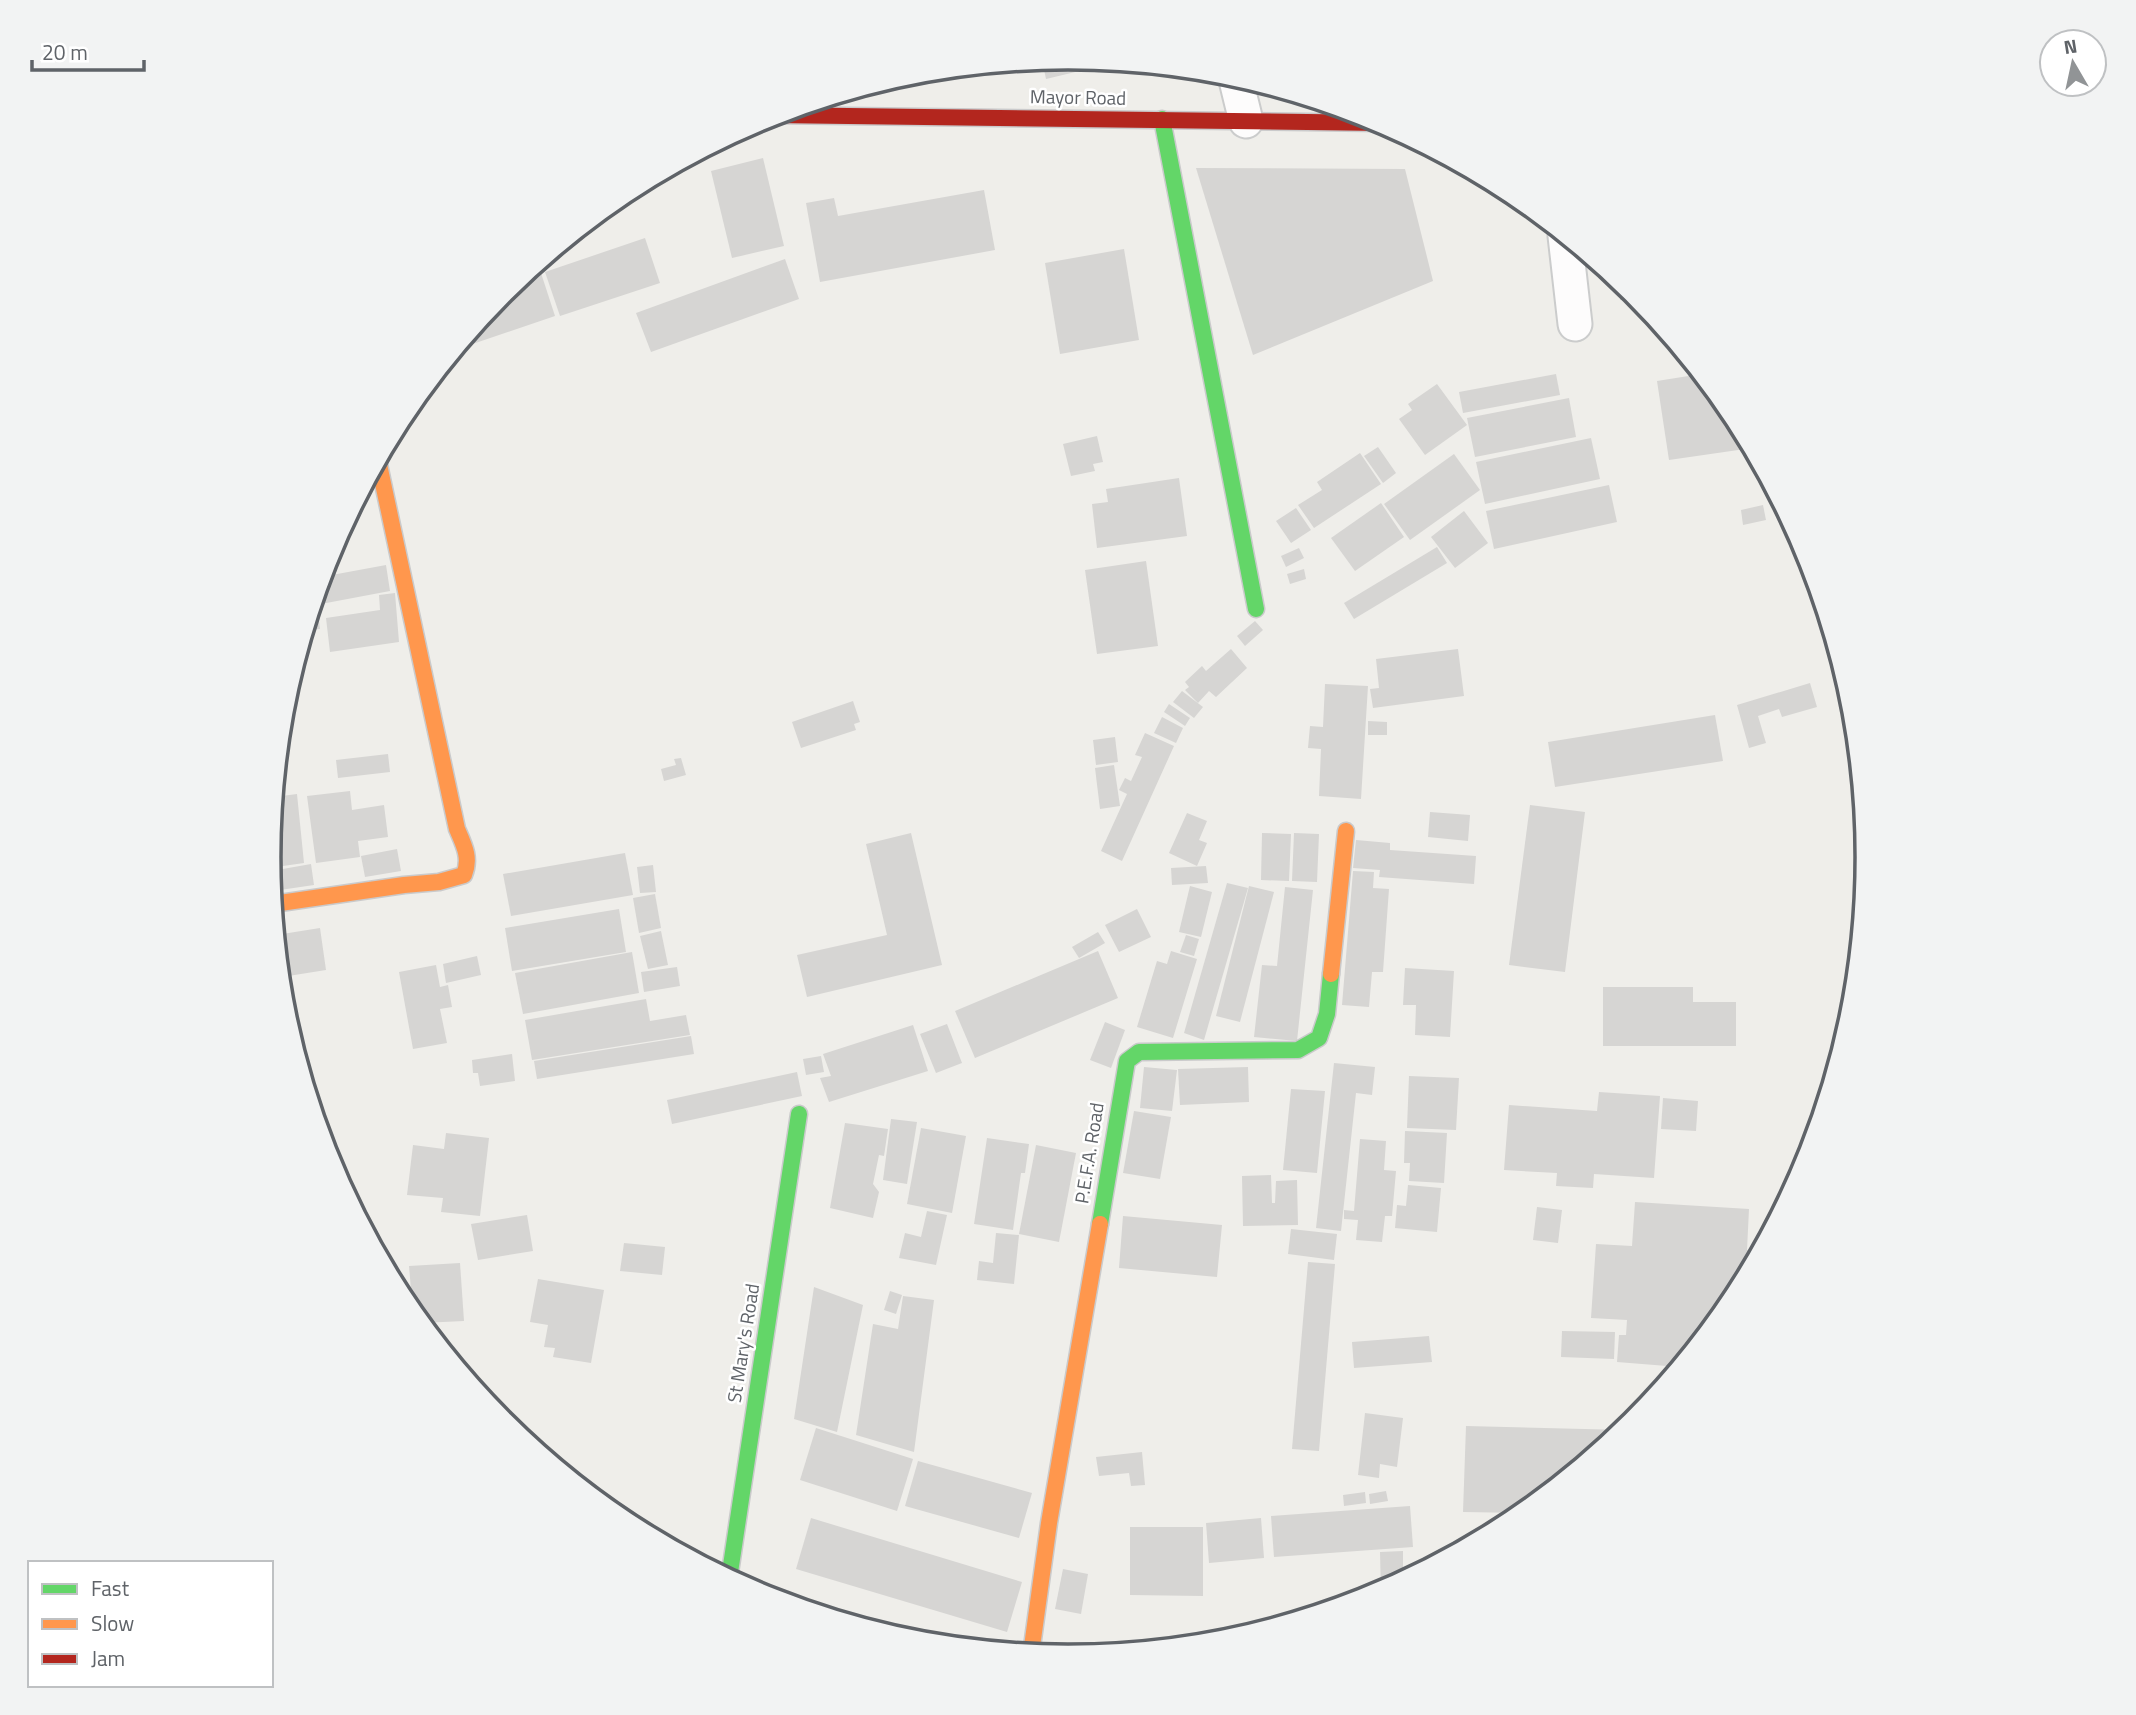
<svg xmlns="http://www.w3.org/2000/svg" width="2136" height="1715" viewBox="0 0 2136 1715" font-family="'Titillium Web',sans-serif">
  <style>
    .building { fill: #d6d5d3 }
    .lines { fill: none; stroke-linecap: round; stroke-linejoin: round }
    .street-casing { stroke: #cbcccc; stroke-width: 37 }
    .fast-casing { stroke: #cacacb; stroke-width: 19 }
    .slow-casing { stroke: #cacacb; stroke-width: 19 }
    .jam-casing { stroke: #cacacb; stroke-width: 19 }
    .street { stroke: #fdfcfc; stroke-width: 33 }
    .fast { stroke: #63d668; stroke-width: 16 }
    .slow { stroke: #ff974d; stroke-width: 16 }
    .jam { stroke: #b3261e; stroke-width: 16 }
    .labels { text-anchor: middle; stroke-width: 5; stroke-linejoin: round; paint-order: stroke }
    .street-label { font-size: 19px; fill: #5f6368; stroke: #fff }
    .rim { fill: none; stroke: #5f6368; stroke-width: 3.5 }
  </style>
  <rect width="100%" height="100%" fill="#efeeea"/>
  <!-- building -->
  <g class="building">
    <path d="M1068 58 1113 62V63L1046 79 1042 60Z"/>
    <path d="M763 158 784 246 732 258 711 171Z"/>
    <path d="M1196 168 1405 169 1433 281 1253 355Z"/>
    <path d="M984 190 995 250 820 282 806 203 834 198 838 216Z"/>
    <path d="M645 238 660 283 560 316 545 272Z"/>
    <path d="M1124 249 1139 340 1060 354 1045 263Z"/>
    <path d="M785 259 799 299 651 352 636 313Z"/>
    <path d="M541 273 555 316 455 350 503 292 515 282Z"/>
    <path d="M1620 281 1634 292 1640 300H1620Z"/>
    <path d="M1556 374 1560 395 1463 413 1459 392Z"/>
    <path d="M1701 374 1733 414 1752 448 1669 460 1657 381Z"/>
    <path d="M1437 384 1467 425 1425 455 1399 419 1412 410 1408 404Z"/>
    <path d="M1569 398 1576 437 1475 457 1467 418Z"/>
    <path d="M1097 436 1103 462 1093 464 1095 471 1071 476 1063 444Z"/>
    <path d="M1591 438 1600 479 1485 504 1476 462Z"/>
    <path d="M1378 447 1396 473 1383 483 1364 456Z"/>
    <path d="M1360 453 1381 484 1314 528 1298 505 1322 490 1317 482Z"/>
    <path d="M1454 454 1480 490 1410 540 1384 504Z"/>
    <path d="M1179 478 1187 536 1097 548 1092 504 1108 502 1106 489Z"/>
    <path d="M1609 485 1617 522 1494 549 1486 511Z"/>
    <path d="M1381 503 1404 537 1355 571 1331 538Z"/>
    <path d="M1763 505 1766 520 1743 525 1741 510Z"/>
    <path d="M1296 508 1311 530 1291 543 1276 521Z"/>
    <path d="M1464 511 1488 543 1455 568 1431 537Z"/>
    <path d="M331 547 334 562 326 563 329 551Z"/>
    <path d="M1437 547 1447 563 1354 619 1344 603Z"/>
    <path d="M1299 548 1304 558 1286 567 1281 556Z"/>
    <path d="M1146 561 1158 646 1097 654 1085 570Z"/>
    <path d="M386 565 390 591 321 604 318 587 321 577Z"/>
    <path d="M1304 569 1306 579 1290 584 1287 574Z"/>
    <path d="M395 593 399 642 330 652 326 618 380 610 379 595Z"/>
    <path d="M316 595 320 629 308 630 307 624Z"/>
    <path d="M1255 621 1263 630 1245 646 1237 636Z"/>
    <path d="M1231 649 1247 668 1216 697 1209 691 1198 703 1185 690 1189 687 1185 682 1202 666 1206 671Z"/>
    <path d="M1458 649 1464 696 1373 708 1370 689 1379 688 1376 659Z"/>
    <path d="M1810 683 1817 707 1782 717 1779 709 1758 716 1766 743 1749 748 1737 705Z"/>
    <path d="M1325 684 1368 686 1361 799 1319 796 1321 749 1308 748 1310 726 1323 727Z"/>
    <path d="M1182 691 1203 707 1194 718 1173 702Z"/>
    <path d="M853 701 860 722 854 724 856 730 801 748 792 722Z"/>
    <path d="M1169 704 1190 718 1185 726 1164 712Z"/>
    <path d="M1715 715 1723 761 1555 787 1548 742Z"/>
    <path d="M1162 717 1183 728 1176 743 1154 733Z"/>
    <path d="M1368 721 1387 722V735H1368Z"/>
    <path d="M1145 733 1174 746 1122 861 1101 851 1127 794 1119 790 1125 778 1131 781 1142 757 1135 755Z"/>
    <path d="M1115 737 1118 762 1096 765 1093 740Z"/>
    <path d="M388 754 390 772 338 778 336 760Z"/>
    <path d="M681 758 686 775 664 781 661 769 676 765 674 759Z"/>
    <path d="M1114 765 1120 806 1100 809 1095 768Z"/>
    <path d="M350 791 352 810 384 805 388 837 358 841 360 857 316 863 307 796Z"/>
    <path d="M297 794 304 863 269 868 268 857 274 797Z"/>
    <path d="M1530 805 1585 812 1565 972 1509 965Z"/>
    <path d="M1430 812 1470 815 1468 841 1428 837Z"/>
    <path d="M1187 813 1207 821 1199 840 1207 843 1197 866 1169 853Z"/>
    <path d="M911 833 942 965 807 997 797 955 887 935 866 844Z"/>
    <path d="M1262 833 1291 834 1289 881 1261 880Z"/>
    <path d="M1294 833 1319 834 1317 882 1292 881Z"/>
    <path d="M1356 840 1390 843V850L1476 856 1474 884 1379 877 1380 870 1353 868Z"/>
    <path d="M397 849 401 871 365 877 361 856Z"/>
    <path d="M625 853 633 895 511 916 503 874Z"/>
    <path d="M311 864 314 885 280 890 277 870Z"/>
    <path d="M653 865 656 892 640 893 637 867Z"/>
    <path d="M1206 866 1208 883 1172 885 1171 868Z"/>
    <path d="M1353 871 1374 872 1373 888 1389 889 1383 972H1372L1369 1007 1342 1005Z"/>
    <path d="M1227 883 1248 888 1204 1040 1184 1033Z"/>
    <path d="M1190 886 1212 892 1201 937 1179 932Z"/>
    <path d="M1249 886 1274 892 1240 1022 1216 1016Z"/>
    <path d="M1285 887 1313 890 1297 1041 1254 1037 1262 965 1277 966Z"/>
    <path d="M655 894 661 928 639 933 633 898Z"/>
    <path d="M619 909 626 952 512 971 505 928Z"/>
    <path d="M1137 909 1151 937 1119 952 1105 925Z"/>
    <path d="M320 928 326 970 282 977 276 935Z"/>
    <path d="M661 931 668 965 648 969 640 936Z"/>
    <path d="M1098 932 1105 943 1079 958 1072 947Z"/>
    <path d="M1186 935 1199 939 1194 956 1180 952Z"/>
    <path d="M1098 951 1118 998 975 1058 955 1011Z"/>
    <path d="M1171 951 1197 959 1173 1038 1137 1027 1157 961 1167 964Z"/>
    <path d="M632 952 639 993 523 1014 515 973Z"/>
    <path d="M477 956 481 975 446 983 443 964Z"/>
    <path d="M436 965 440 987 448 985 452 1007 440 1009 447 1043 413 1049 399 972Z"/>
    <path d="M677 967 680 986 644 992 641 972Z"/>
    <path d="M1405 968 1454 971 1450 1037 1415 1035 1416 1005H1403Z"/>
    <path d="M1603 987H1693V1002H1736V1046H1603Z"/>
    <path d="M646 999 650 1021 686 1015 690 1035 532 1060 525 1020Z"/>
    <path d="M1105 1022 1125 1030 1111 1068 1090 1060Z"/>
    <path d="M947 1024 962 1063 936 1073 920 1034Z"/>
    <path d="M913 1025 928 1071 829 1102 820 1078 831 1076 823 1054Z"/>
    <path d="M691 1036 694 1054 537 1079 534 1061Z"/>
    <path d="M512 1054 515 1081 480 1086 478 1073H473L472 1060Z"/>
    <path d="M821 1056 824 1072 806 1075 803 1059Z"/>
    <path d="M1334 1063 1375 1067 1372 1095 1356 1093 1341 1231 1316 1228Z"/>
    <path d="M1144 1067 1177 1070 1172 1111 1140 1108Z"/>
    <path d="M1248 1067 1249 1102 1180 1105 1178 1069Z"/>
    <path d="M797 1072 802 1096 672 1124 667 1100Z"/>
    <path d="M1409 1076 1459 1078 1456 1130 1407 1128Z"/>
    <path d="M1291 1089 1325 1091 1317 1173 1283 1170Z"/>
    <path d="M1599 1092 1660 1096 1654 1178 1594 1174 1593 1188 1556 1186 1557 1173 1504 1170 1509 1105 1597 1111Z"/>
    <path d="M1663 1098 1698 1101 1696 1131 1661 1129Z"/>
    <path d="M1134 1111 1171 1117 1160 1179 1123 1173Z"/>
    <path d="M891 1119 917 1122 907 1184 883 1180Z"/>
    <path d="M845 1123 888 1129 884 1156 879 1155 873 1184 879 1192 873 1218 830 1208Z"/>
    <path d="M921 1128 966 1136 952 1213 907 1204Z"/>
    <path d="M1405 1131 1447 1133 1444 1183 1409 1181 1410 1163H1404Z"/>
    <path d="M446 1133 489 1138 480 1216 441 1212 443 1198 407 1195 413 1145 444 1149Z"/>
    <path d="M987 1138 1029 1144 1025 1173H1021L1013 1230 974 1224Z"/>
    <path d="M1360 1139 1386 1141 1384 1170 1396 1171 1392 1216H1385L1382 1242 1356 1240 1358 1220 1344 1219V1210L1354 1211Z"/>
    <path d="M1036 1145 1076 1153 1059 1242 1019 1234Z"/>
    <path d="M1271 1175 1272 1203H1275L1276 1181 1297 1180 1298 1225 1243 1226 1242 1176Z"/>
    <path d="M1408 1185 1441 1188 1437 1232 1395 1228 1397 1205 1406 1206Z"/>
    <path d="M1635 1202 1749 1209 1747 1250 1760 1251 1733 1302 1665 1384 1667 1366 1617 1362 1619 1335H1626L1627 1320 1591 1318 1596 1244 1632 1246Z"/>
    <path d="M1537 1207 1562 1210 1558 1243 1533 1240Z"/>
    <path d="M927 1211 947 1215 936 1265 899 1258 905 1233 921 1237Z"/>
    <path d="M527 1215 533 1251 478 1260 471 1224Z"/>
    <path d="M1123 1216 1222 1225 1217 1277 1119 1268Z"/>
    <path d="M1291 1229 1337 1234 1334 1260 1288 1254Z"/>
    <path d="M996 1233 1019 1235 1014 1284 977 1280 979 1261 993 1263Z"/>
    <path d="M624 1243 665 1247 662 1275 620 1271Z"/>
    <path d="M1308 1262 1335 1264 1319 1451 1292 1449Z"/>
    <path d="M460 1263 464 1321 421 1323 413 1313 409 1266Z"/>
    <path d="M538 1279 604 1290 591 1363 553 1357 555 1348 544 1347 548 1325 530 1322Z"/>
    <path d="M814 1287 863 1305 837 1432 794 1419Z"/>
    <path d="M890 1291 902 1295 896 1314 884 1310Z"/>
    <path d="M903 1296 934 1300 914 1452 856 1435 873 1324 898 1329Z"/>
    <path d="M1562 1331 1615 1332 1614 1359 1561 1357Z"/>
    <path d="M1429 1336 1432 1362 1354 1368 1352 1342Z"/>
    <path d="M1365 1413 1403 1418 1397 1467 1380 1464 1379 1478 1358 1475Z"/>
    <path d="M1466 1426 1625 1430 1523 1513 1463 1512Z"/>
    <path d="M816 1428 913 1459 897 1511 800 1480Z"/>
    <path d="M1142 1452 1145 1485 1131 1486 1129 1473 1099 1476 1096 1457Z"/>
    <path d="M918 1461 1032 1493 1019 1538 905 1506Z"/>
    <path d="M1386 1491 1388 1501 1370 1504 1369 1494Z"/>
    <path d="M1365 1492 1366 1503 1344 1506 1343 1495Z"/>
    <path d="M1410 1506 1413 1547 1274 1557 1271 1516Z"/>
    <path d="M811 1518 1022 1582 1007 1632 796 1569Z"/>
    <path d="M1261 1518 1264 1558 1209 1563 1206 1523Z"/>
    <path d="M1130 1527H1203V1596L1130 1595Z"/>
    <path d="M1470 1535H1488L1470 1545Z"/>
    <path d="M1403 1551V1581L1381 1593 1380 1552Z"/>
    <path d="M1063 1569 1088 1574 1081 1614 1055 1609Z"/>
  </g>
  <g class="lines">
    <!-- street casing -->
    <g class="street-casing">
      <g id="street">
        <path d="M1235 76 1246 121"/>
        <path d="M1565 236 1575 324"/>
      </g>
    </g>
    <!-- fast casing -->
    <g class="fast-casing">
      <g id="fast">
        <path d="M1162 119 1256 609"/>
        <path d="M1100 1224 1127 1061 1139 1052 1298 1050 1319 1038 1327 1014 1331 974"/>
        <path d="M729 1579 799 1114"/>
      </g>
    </g>
    <!-- slow casing -->
    <g class="slow-casing">
      <g id="slow">
        <path d="M273 904 404 885 439 882 464 875C471 858 464 845 457 829L378 460"/>
        <path d="M1331 974 1346 831"/>
        <path d="M1031 1654 1049 1523 1100 1224"/>
      </g>
    </g>
    <!-- jam casing -->
    <g class="jam-casing">
      <path id="jam" d="M773 115 1382 123"/>
    </g>
    <!-- street -->
    <use href="#street" class="street"/>
    <!-- fast -->
    <use href="#fast" class="fast"/>
    <!-- slow -->
    <use href="#slow" class="slow"/>
    <!-- jam -->
    <use href="#jam" class="jam"/>
  </g>
  <g class="labels">
    <!-- street labels -->
    <g class="street-label">
      <text transform="translate(1078 97) rotate(1)" y="7">Mayor Road</text>
      <text transform="translate(1089 1153) rotate(-81)" y="7">P.E.F.A. Road</text>
      <text transform="translate(743 1343) rotate(-81)" y="7">St Mary's Road</text>
    </g>
  </g>
  <!-- crop -->
  <path d="M0 0H2136V1715H0ZM281 857a787 787 0 1 1 1574 0a787 787 0 1 1-1574 0Z" fill="#f2f3f3" fill-rule="evenodd"/>
  <path class="rim" d="M281 857a787 787 0 1 1 1574 0a787 787 0 1 1-1574 0Z"/>
  <!-- legend -->
  <rect x="28" y="1561" width="245" height="126" fill="#ffffff" stroke="#bfc1c3" stroke-width="2"/>
  <rect x="42" y="1584" width="35" height="10" fill="#63d668" stroke="#bfc1c3" stroke-width="2"/>
  <text x="91" y="1596" font-size="21" fill="#5f6368">Fast</text>
  <rect x="42" y="1619" width="35" height="10" fill="#ff974d" stroke="#bfc1c3" stroke-width="2"/>
  <text x="91" y="1631" font-size="21" fill="#5f6368">Slow</text>
  <rect x="42" y="1654" width="35" height="10" fill="#b3261e" stroke="#bfc1c3" stroke-width="2"/>
  <text x="91" y="1666" font-size="21" fill="#5f6368">Jam</text>
  <!-- north arrow -->
  <g transform="translate(2073 63) rotate(351)"><circle r="33" fill="#ffffff" stroke="#bfc1c3" stroke-width="2"/>
  <path d="M0-5L12 26L0 18L-12 26Z" fill="#919496"/>
  <text y="-10" font-size="19" font-weight="bold" text-anchor="middle" fill="#5f6368">N</text>
  </g>
  <!-- scale -->
  <path d="M32 60v10h112v-10" fill="none" stroke="#5f6368" stroke-width="3.5"/>
  <text x="42" y="60" font-size="21" fill="#5f6368" stroke="#ffffff" stroke-width="5" paint-order="stroke">20 m</text>
</svg>
